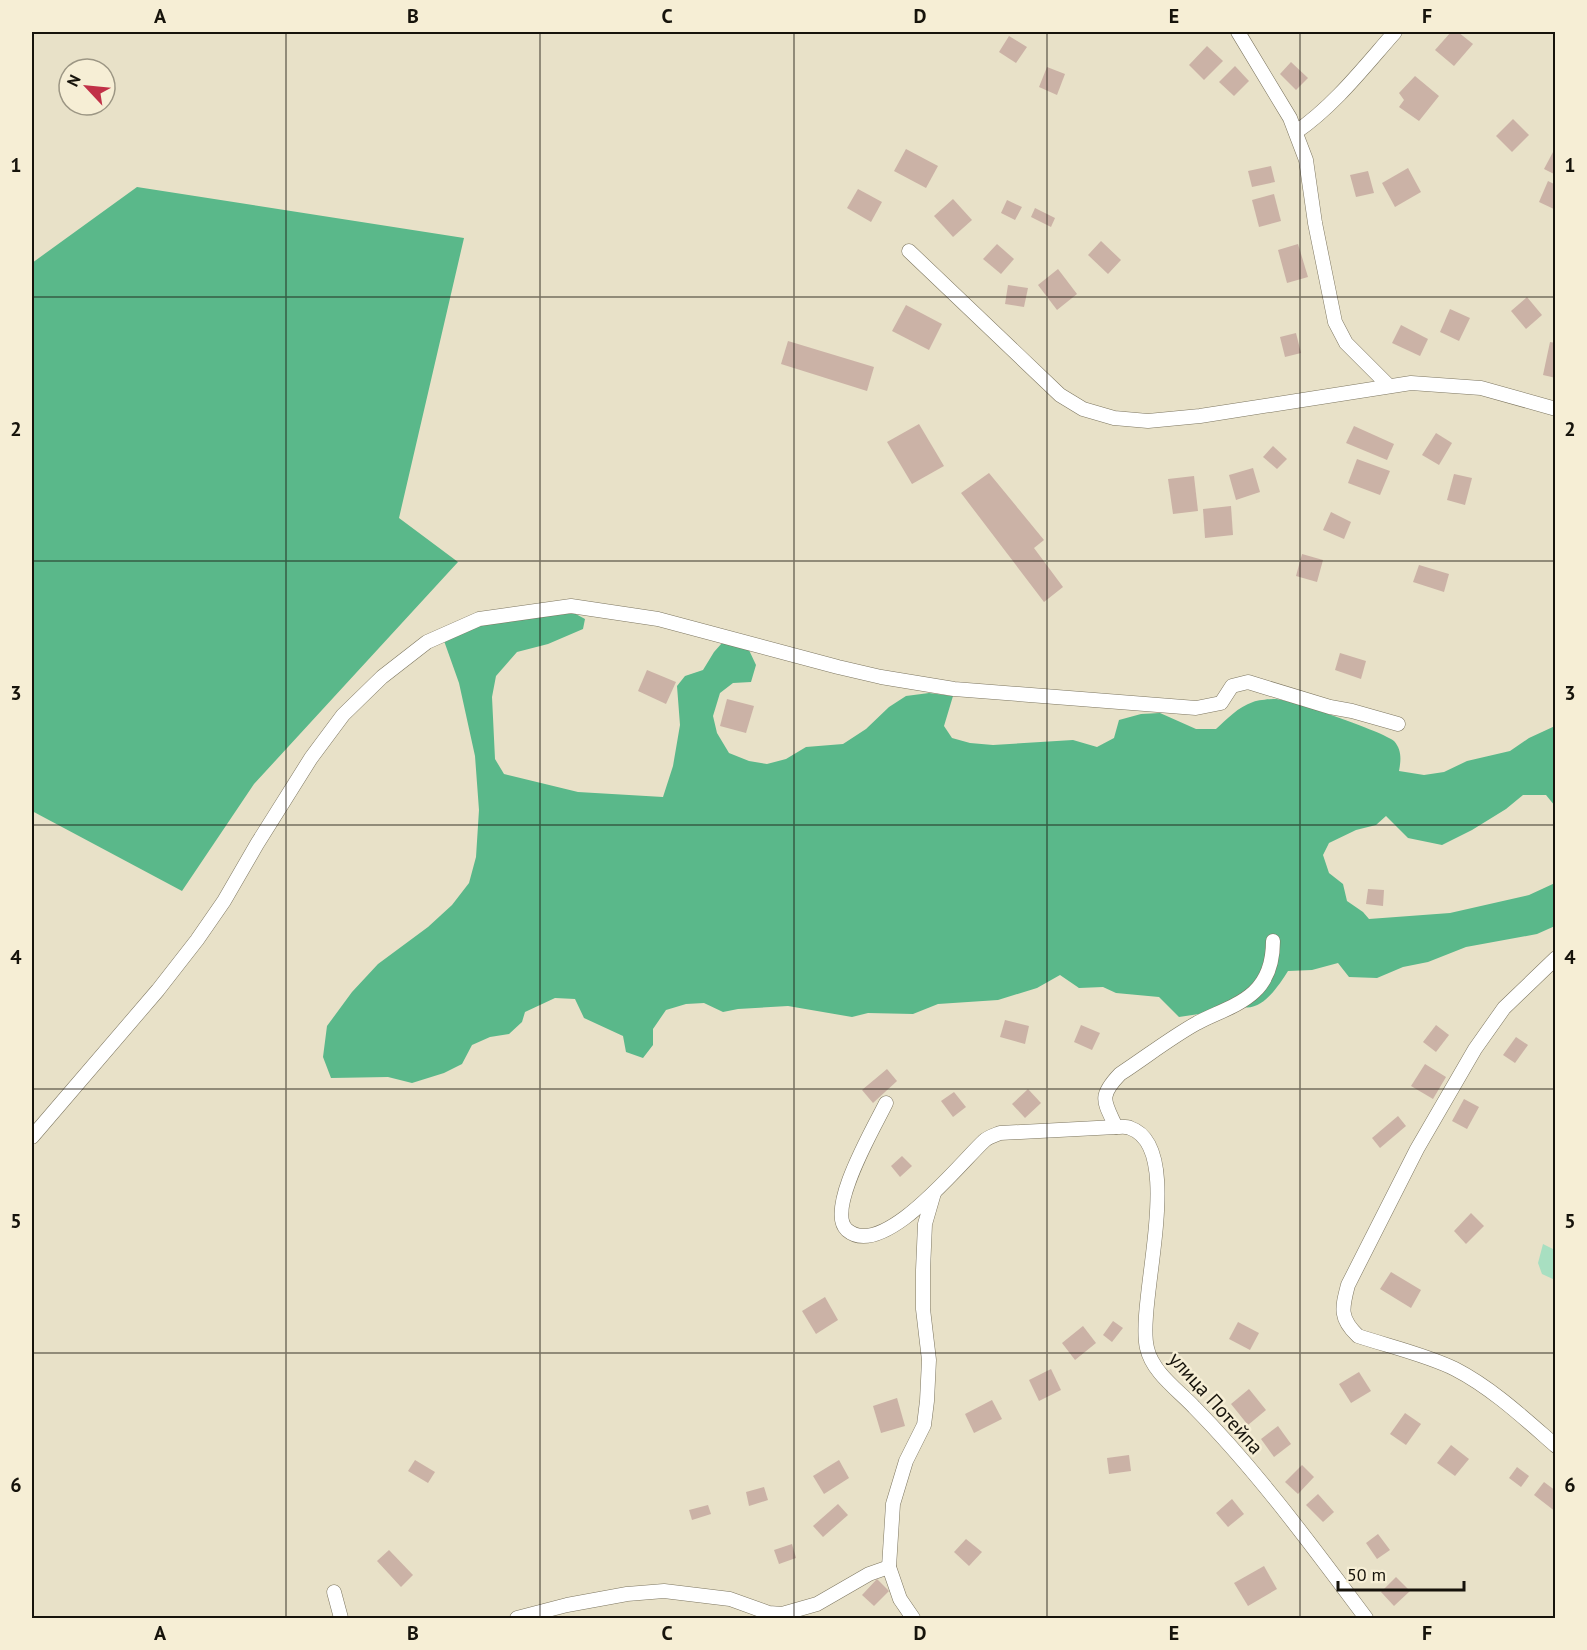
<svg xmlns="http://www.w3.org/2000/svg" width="1587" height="1650" viewBox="0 0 1587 1650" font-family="'PT Sans',sans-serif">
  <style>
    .green { fill: #a8dfc1 }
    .forest { fill: #5ab88a }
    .building { fill: #cbb2a6 }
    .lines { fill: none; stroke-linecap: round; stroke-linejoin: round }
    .street-casing { stroke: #7d7660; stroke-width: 15 }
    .street { stroke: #fff; stroke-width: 14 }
    .grid { fill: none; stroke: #16130b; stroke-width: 1.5; stroke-opacity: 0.55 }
    .labels { text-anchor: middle; stroke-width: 5; stroke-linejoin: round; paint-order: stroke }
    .street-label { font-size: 20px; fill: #16130b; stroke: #f6eed5 }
    .neatline { fill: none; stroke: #16130b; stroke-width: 2 }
    .grid-label { font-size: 20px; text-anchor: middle; font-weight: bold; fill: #16130b }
  </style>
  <rect width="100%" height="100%" fill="#e8e1c8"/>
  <!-- green -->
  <path class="green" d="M1543 1244 1553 1249 1555 1248V1280L1542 1274 1538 1263Z"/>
  <!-- forest -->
  <g class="forest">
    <path d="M137 187 464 238 399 518 458 562 254 784 182 891 32 811V263Z"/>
    <path d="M574 613 585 619 583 629 548 644 517 652 496 676 492 697 495 759 504 774 578 792 663 797 673 766 680 725 677 686 685 676 703 670 714 652 722 643 748 648 756 665 751 682 733 683 720 693 713 716 717 733 729 753 749 761 767 764 786 759 806 747 843 744 866 729 889 707 906 696 929 693 953 696 944 726 952 738 970 743 993 745 1073 740 1097 747 1114 738 1119 720 1141 714 1160 713 1196 729H1216C1227 719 1238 707 1253 702 1259 700 1270 699 1276 699 1291 700 1384 732 1394 741 1402 750 1401 760 1399 771L1424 775 1444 772 1467 761 1510 751 1529 738 1555 726V806L1546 795H1523L1506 809 1472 830 1442 845 1408 838 1386 816 1376 825 1356 830 1329 843 1323 855 1329 873 1343 884 1347 901 1363 912 1369 919 1450 913 1529 895 1555 883V926L1537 934 1466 947 1428 962 1403 967 1377 978 1349 977 1338 963 1312 970 1288 971C1279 985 1263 1011 1243 1007 1239 1006 1234 1003 1230 1001L1199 1014 1179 1017 1159 997 1116 993 1103 987 1079 988 1060 975 1037 988 998 1000 938 1004 913 1014 868 1013 852 1017 788 1006 738 1009 723 1012 704 1003 686 1004 666 1010 653 1029V1045L643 1058 626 1052 623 1036 584 1018 575 999 555 998 525 1012 522 1022 509 1034 490 1037 472 1045 462 1064 444 1073 412 1083 388 1077 331 1078 323 1057 327 1026 352 992 378 964 428 927 452 905 469 883 476 857 479 810 475 756 459 683 443 638 487 621 514 620Z"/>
  </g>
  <!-- building -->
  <g class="building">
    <path d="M1451 32H1458L1473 44 1454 66 1435 50Z"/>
    <path d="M1009 36 1027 47 1016 63 999 52Z"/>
    <path d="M1207 46 1223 61 1204 80 1189 65Z"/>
    <path d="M1291 62 1308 78 1296 90 1280 74Z"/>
    <path d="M1235 66 1249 81 1234 96 1219 82Z"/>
    <path d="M1047 67 1065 74 1057 95 1039 87Z"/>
    <path d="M1415 76 1439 96 1419 121 1399 107 1404 100 1399 93Z"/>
    <path d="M1513 119 1529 135 1512 152 1496 136Z"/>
    <path d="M906 149 938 166 926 188 894 171Z"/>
    <path d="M1553 152 1556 153V175L1544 169Z"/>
    <path d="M1271 166 1275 182 1252 187 1248 171Z"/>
    <path d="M1408 168 1421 192 1395 207 1382 183Z"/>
    <path d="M1368 171 1374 193 1356 197 1350 175Z"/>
    <path d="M1548 181 1556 185V210L1539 202Z"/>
    <path d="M858 189 882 202 871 222 847 208Z"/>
    <path d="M1274 194 1281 221 1259 227 1252 200Z"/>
    <path d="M953 199 972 220 953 237 934 216Z"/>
    <path d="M1007 200 1022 207 1015 220 1001 213Z"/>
    <path d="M1035 208 1055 218 1051 227 1031 217Z"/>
    <path d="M1101 241 1121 260 1108 274 1088 255Z"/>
    <path d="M997 244 1014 259 1001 274 983 259Z"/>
    <path d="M1298 244 1308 277 1287 283 1278 250Z"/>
    <path d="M1058 269 1077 294 1057 310 1038 285Z"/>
    <path d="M1008 285 1028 288 1024 307 1005 304Z"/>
    <path d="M1527 297 1542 315 1526 329 1511 311Z"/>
    <path d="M906 305 942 324 929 350 892 331Z"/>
    <path d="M1450 309 1470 318 1459 341 1440 332Z"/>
    <path d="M1401 325 1428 339 1420 356 1392 343Z"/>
    <path d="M1296 333 1301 353 1285 357 1280 337Z"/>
    <path d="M788 341 874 367 867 391 781 364Z"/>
    <path d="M1550 342 1556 343V378L1543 375Z"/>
    <path d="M919 424 944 466 912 484 887 442Z"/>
    <path d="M1354 426 1394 444 1387 460 1346 443Z"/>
    <path d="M1436 433 1452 443 1439 465 1422 455Z"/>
    <path d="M1273 446 1287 459 1277 469 1263 457Z"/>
    <path d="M1357 459 1390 471 1380 495 1348 483Z"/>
    <path d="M1253 468 1260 492 1236 500 1229 475Z"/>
    <path d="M989 473 1044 540 1034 548 1063 587 1044 602 961 493Z"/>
    <path d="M1454 474 1472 478 1465 505 1447 500Z"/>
    <path d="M1194 476 1198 511 1173 514 1168 479Z"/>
    <path d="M1231 506 1233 535 1205 538 1203 509Z"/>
    <path d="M1331 512 1351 522 1344 539 1323 530Z"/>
    <path d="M1302 554 1323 560 1317 582 1296 576Z"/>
    <path d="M1419 565 1449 574 1444 592 1413 582Z"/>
    <path d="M1340 653 1366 661 1361 679 1335 670Z"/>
    <path d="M647 670 676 682 666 704 638 691Z"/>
    <path d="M727 699 754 706 746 733 720 726Z"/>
    <path d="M1368 889 1384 890 1383 906 1366 904Z"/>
    <path d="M1005 1020 1029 1026 1025 1044 1000 1037Z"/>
    <path d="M1081 1025 1100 1033 1092 1050 1074 1042Z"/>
    <path d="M1436 1025 1449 1035 1436 1052 1423 1042Z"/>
    <path d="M1516 1037 1528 1045 1515 1063 1503 1055Z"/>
    <path d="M1425 1064 1446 1077 1433 1099 1411 1086Z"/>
    <path d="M887 1069 897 1081 873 1103 862 1090Z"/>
    <path d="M1028 1089 1041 1103 1025 1118 1012 1104Z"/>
    <path d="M954 1092 966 1107 953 1117 941 1101Z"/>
    <path d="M1464 1099 1479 1107 1467 1129 1452 1121Z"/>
    <path d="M1398 1116 1406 1126 1380 1148 1372 1138Z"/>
    <path d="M902 1156 912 1166 900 1177 891 1166Z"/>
    <path d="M1471 1213 1484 1226 1466 1244 1454 1231Z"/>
    <path d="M1391 1272 1421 1290 1411 1308 1380 1289Z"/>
    <path d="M825 1297 838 1320 816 1334 802 1311Z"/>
    <path d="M1113 1321 1123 1328 1112 1342 1103 1335Z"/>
    <path d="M1238 1322 1259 1333 1250 1350 1229 1339Z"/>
    <path d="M1083 1326 1096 1343 1075 1360 1062 1343Z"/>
    <path d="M1051 1369 1061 1390 1039 1401 1029 1380Z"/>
    <path d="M1359 1372 1371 1391 1351 1403 1339 1384Z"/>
    <path d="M1249 1389 1266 1410 1248 1425 1231 1404Z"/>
    <path d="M897 1398 905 1426 881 1433 873 1406Z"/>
    <path d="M992 1400 1002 1419 974 1433 965 1414Z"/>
    <path d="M1405 1413 1421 1424 1406 1445 1390 1434Z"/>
    <path d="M1278 1426 1291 1444 1274 1457 1261 1439Z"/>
    <path d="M1451 1445 1469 1459 1455 1476 1437 1463Z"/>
    <path d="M1129 1455 1131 1471 1109 1474 1107 1458Z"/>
    <path d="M415 1460 435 1472 428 1483 408 1471Z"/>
    <path d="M839 1460 849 1478 824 1494 813 1476Z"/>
    <path d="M1302 1465 1314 1477 1298 1494 1285 1482Z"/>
    <path d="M1517 1467 1529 1476 1521 1487 1509 1478Z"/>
    <path d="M1544 1482 1556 1491V1512L1534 1495Z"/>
    <path d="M764 1487 768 1500 749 1506 746 1492Z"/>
    <path d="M1318 1494 1334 1512 1323 1522 1306 1505Z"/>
    <path d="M1232 1499 1244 1514 1228 1527 1216 1513Z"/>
    <path d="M838 1504 848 1515 823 1537 813 1526Z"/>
    <path d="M708 1505 711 1514 692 1520 689 1510Z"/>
    <path d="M1378 1534 1390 1550 1377 1559 1366 1543Z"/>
    <path d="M966 1539 982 1552 969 1566 954 1552Z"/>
    <path d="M792 1544 796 1558 779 1564 774 1550Z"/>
    <path d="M389 1550 413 1575 401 1587 377 1561Z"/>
    <path d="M1264 1566 1277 1589 1248 1606 1234 1583Z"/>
    <path d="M1396 1577 1410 1591 1394 1606 1381 1592Z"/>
    <path d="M877 1579 889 1591 874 1606 862 1595Z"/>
  </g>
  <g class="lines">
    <!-- street casing -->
    <g class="street-casing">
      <g id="street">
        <path d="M1238 32 1290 118 1306 160 1315 223 1335 322 1346 343 1389 386"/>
        <path d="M1296 132C1335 105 1364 67 1395 32"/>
        <path d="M909 251 1060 395 1083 409 1114 418 1148 421 1200 416 1411 383 1481 388 1556 409"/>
        <path d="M1556 958 1504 1008 1475 1049 1417 1149 1348 1285C1342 1308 1339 1318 1358 1336 1388 1346 1427 1355 1455 1369 1492 1388 1525 1419 1556 1446"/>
        <path d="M886 1103C875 1126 825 1210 847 1230 883 1261 960 1163 984 1141 988 1137 995 1135 1000 1133L1116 1127C1120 1127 1126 1126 1130 1128 1187 1147 1136 1303 1147 1348 1152 1372 1178 1390 1194 1407 1258 1472 1312 1546 1366 1618"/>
        <path d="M1116 1127C1104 1101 1098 1097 1120 1074 1146 1057 1170 1038 1197 1023 1216 1013 1239 1006 1254 992 1268 979 1273 960 1273 941"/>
        <path d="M32 1137 158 990 197 940 224 901 257 844 311 758 343 715 382 677 427 642 479 619 571 606 658 619 838 667 881 677 954 689 1196 708 1221 703 1232 686 1248 682 1330 707 1352 711 1398 724"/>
        <path d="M334 1592 341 1618"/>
        <path d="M517 1618 567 1605 627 1594 664 1591 730 1599 769 1613 782 1614 817 1604 869 1574 889 1567"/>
        <path d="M913 1618 900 1599 889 1567 893 1504 906 1461 924 1425 927 1401 929 1360 923 1309V1270L925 1224 934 1193"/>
      </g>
    </g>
    <!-- street -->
    <use href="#street" class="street"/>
  </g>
  <!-- grid -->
  <path class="grid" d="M286 32V1618M540 32V1618M794 32V1618M1047 32V1618M1300 32V1618M32 297H1556M32 561H1556M32 825H1556M32 1089H1556M32 1353H1556"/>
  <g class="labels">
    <!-- street labels -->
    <g class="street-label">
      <text transform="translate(1216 1403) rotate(48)" y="7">улица Потейпа</text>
    </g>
  </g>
  <!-- border -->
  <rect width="1587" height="1650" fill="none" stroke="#f6eed5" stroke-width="66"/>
  <!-- north arrow -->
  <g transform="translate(87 87) rotate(296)"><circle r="28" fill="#f6eed5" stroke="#9c9684" stroke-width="1.5"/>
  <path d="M0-4.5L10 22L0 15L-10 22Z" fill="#c13047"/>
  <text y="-9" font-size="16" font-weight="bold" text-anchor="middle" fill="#16130b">N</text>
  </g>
  <!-- scale -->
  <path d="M1338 1581v9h126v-9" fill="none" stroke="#16130b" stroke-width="3"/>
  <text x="1347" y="1581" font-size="18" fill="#16130b" stroke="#f6eed5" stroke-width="4.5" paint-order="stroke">50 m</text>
  <rect x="33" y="33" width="1521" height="1584" class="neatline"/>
  <g class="grid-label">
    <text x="160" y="23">A</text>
    <text x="413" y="23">B</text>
    <text x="667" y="23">C</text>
    <text x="920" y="23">D</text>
    <text x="1174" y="23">E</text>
    <text x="1427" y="23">F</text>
    <text x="16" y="172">1</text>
    <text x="1570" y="172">1</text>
    <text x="16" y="436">2</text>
    <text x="1570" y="436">2</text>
    <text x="16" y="700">3</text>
    <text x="1570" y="700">3</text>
    <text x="16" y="964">4</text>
    <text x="1570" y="964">4</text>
    <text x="16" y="1228">5</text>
    <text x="1570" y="1228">5</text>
    <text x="16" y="1492">6</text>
    <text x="1570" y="1492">6</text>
    <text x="160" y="1640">A</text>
    <text x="413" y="1640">B</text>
    <text x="667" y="1640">C</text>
    <text x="920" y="1640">D</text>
    <text x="1174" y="1640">E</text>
    <text x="1427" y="1640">F</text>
  </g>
</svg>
